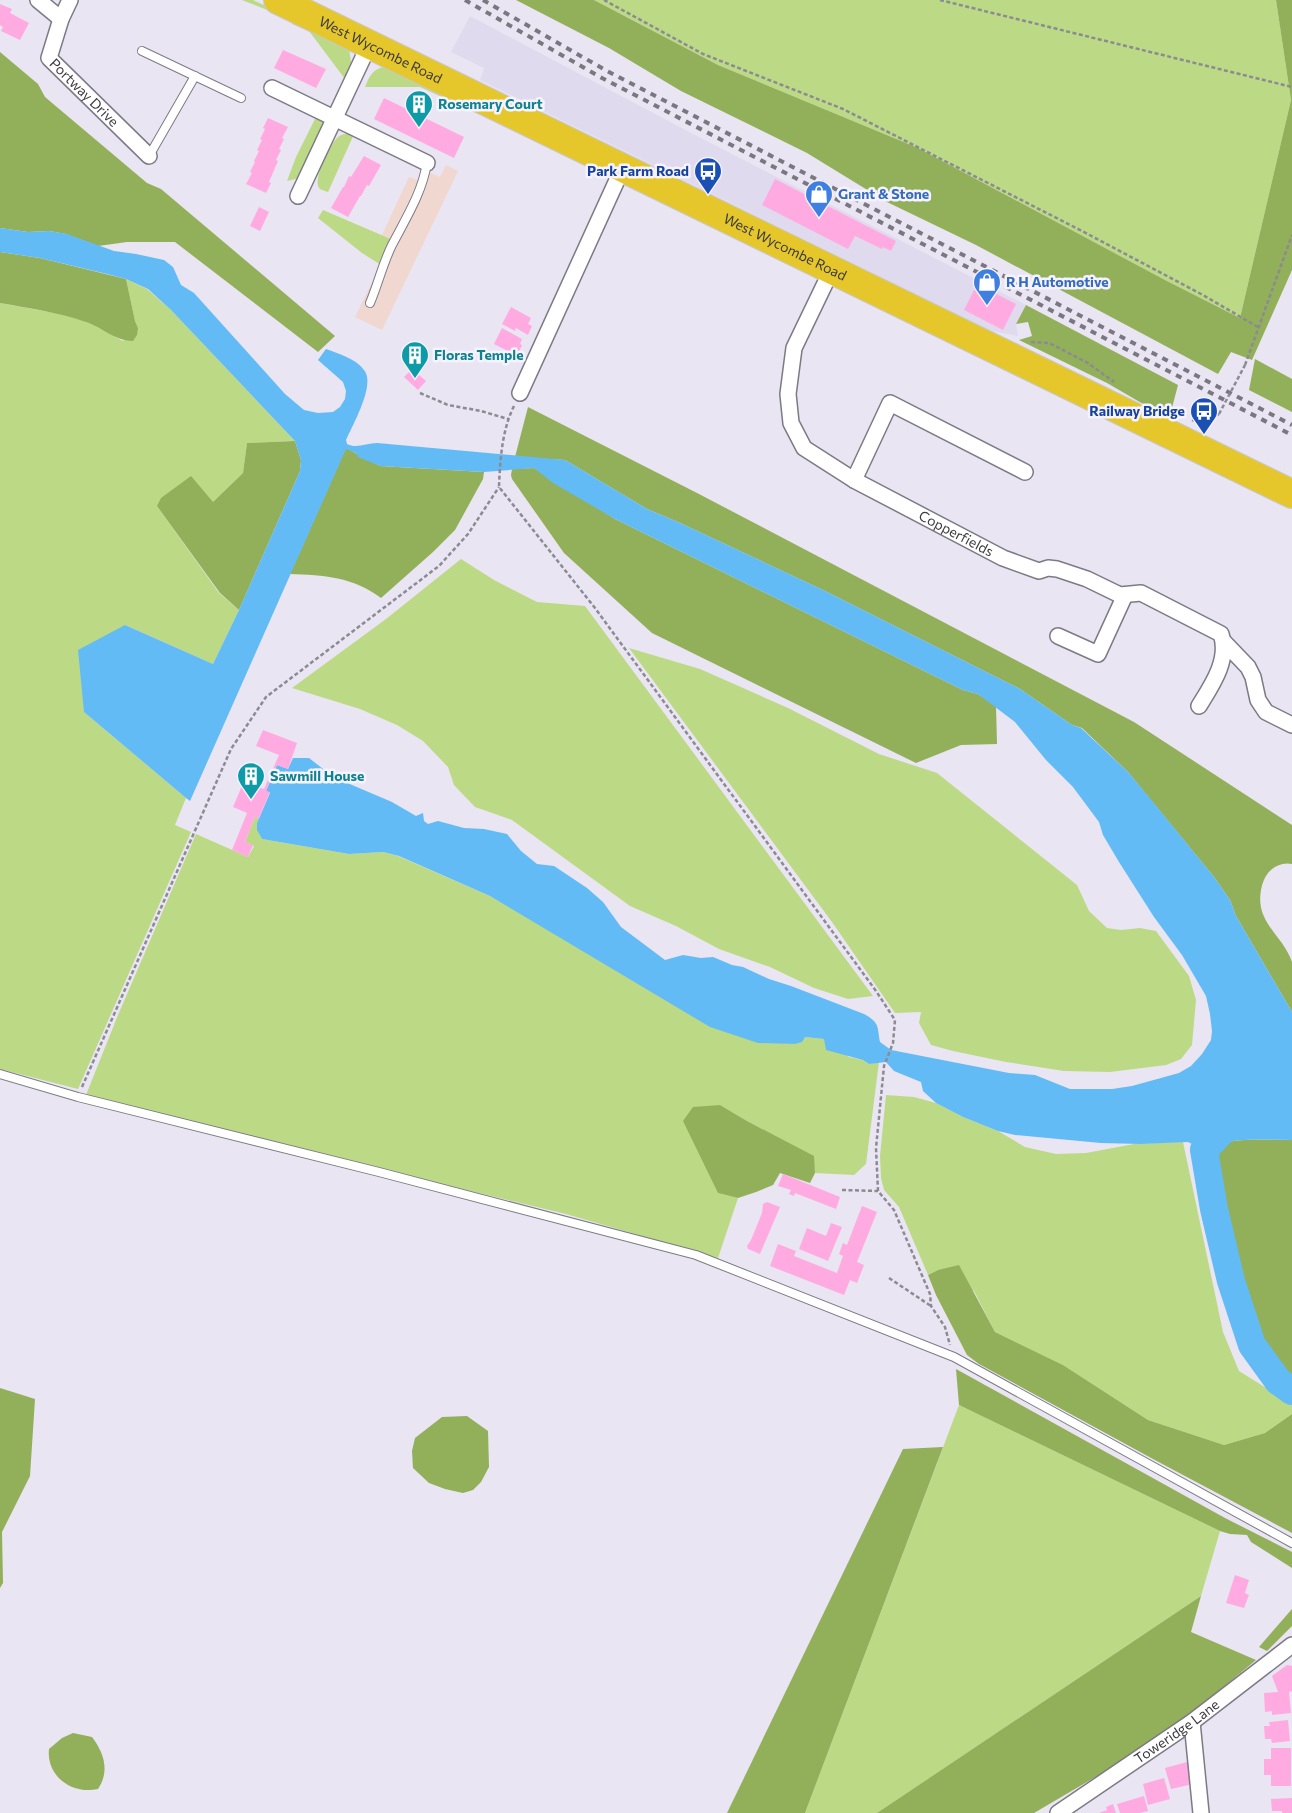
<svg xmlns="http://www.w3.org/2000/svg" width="1292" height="1813" viewBox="0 0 1292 1813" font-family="Commissioner,sans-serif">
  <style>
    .built { fill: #e0daee }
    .industrial { fill: #f0d7d0 }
    .green { fill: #bcda85 }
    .forest { fill: #92af59 }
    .water { fill: #62bbf4 }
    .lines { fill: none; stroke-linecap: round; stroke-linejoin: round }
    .river { stroke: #62bbf4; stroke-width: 28 }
    .building { fill: #ffabe1 }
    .lane-casing { stroke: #7d7a85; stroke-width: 10 }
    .street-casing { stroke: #7d7a85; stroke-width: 18 }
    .highway-casing { stroke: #c8c8ca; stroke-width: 30 }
    .path { stroke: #8c8a93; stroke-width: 2.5; stroke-dasharray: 4 2.5; stroke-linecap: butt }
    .lane { stroke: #fff; stroke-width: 8 }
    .street { stroke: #fff; stroke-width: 15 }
    .highway { stroke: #e6c72b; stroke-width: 28 }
    .rail { stroke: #7a7780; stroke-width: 4; stroke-dasharray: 6 6; stroke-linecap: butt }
    .path-bridge { stroke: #8c8a93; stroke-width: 2.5; stroke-dasharray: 4 2.5; stroke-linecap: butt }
    .labels { text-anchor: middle; stroke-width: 5; stroke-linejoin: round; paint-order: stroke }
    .street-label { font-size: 14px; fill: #3c3a40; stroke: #f6f2ff }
    .culture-label { font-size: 14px; font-weight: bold; fill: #0d838f; stroke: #f6f2ff; text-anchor: start }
    .transit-label { font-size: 14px; font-weight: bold; fill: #164399; stroke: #f6f2ff; text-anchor: end }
    .shop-label { font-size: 14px; font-weight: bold; fill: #366cbe; stroke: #f6f2ff; text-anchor: start }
  </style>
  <rect width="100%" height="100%" fill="#e9e5f2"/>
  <!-- built -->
  <path class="built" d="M470 16 691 133 1026 305 1016 324 1018 336 991 331 480 80 484 68 451 52Z"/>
  <!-- industrial -->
  <path class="industrial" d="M446 165 458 171 382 330 355 317 393 240 382 235 409 177 420 181 422 175 419 168 440 177Z"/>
  <!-- green -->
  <g class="green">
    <path d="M242 0H253L335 37 349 48 352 69 345 79 309 31 292 24 293 20Z"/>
    <path d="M594 0H1276L1291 100 1240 318 1165 280 918 148 718 65Z"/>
    <path d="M383 67 396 69 484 114 483 116 420 87H365C369 77 372 70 383 67Z"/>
    <path d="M316 117 323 121 325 130 300 178 287 181 296 157Z"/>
    <path d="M348 134H354L328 192C327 192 320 189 320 189 311 181 330 145 337 138 341 134 344 134 348 134Z"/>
    <path d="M323 210 393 240 381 265 362 253 318 218Z"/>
    <path d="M126 279 147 289 171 310 295 441 247 443 243 473 212 503 157 506 219 593 239 610 213 664 125 625 84 712 186 798 175 825 191 832 78 1089 0 1069V303L60 314 86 321 123 341 138 328 135 321Z"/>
    <path d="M461 559 494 580 537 602 585 606 873 996 848 999 814 988 770 967 719 949 676 926 630 906 512 820 475 807 454 785 448 767 423 741 397 725 360 709 292 688 386 619Z"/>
    <path d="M629 648 700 669 788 708 879 754 937 773 1077 885 1089 911 1107 928 1121 930 1140 928 1156 931 1189 976 1196 1000 1192 1045 1181 1059 1166 1065 1110 1072 1064 1071 1006 1062 953 1051 931 1045 919 1023 921 1012 895 1013 832 922Z"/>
    <path d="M255 817 259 818C255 826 258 831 262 839L349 854 383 852 398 856 490 896 681 1008 784 1043 795 1044 805 1037 824 1039 849 1057 863 1060 869 1064 879 1062 866 1164 854 1175 815 1173 813 1156 747 1121 720 1105 718 1193 738 1198 718 1258 566 1214 262 1141 86 1095 118 1015 196 834 248 857 254 846 245 842Z"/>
    <path d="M886 1095 914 1097 936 1103 963 1117 998 1131 1025 1147 1056 1154 1086 1153 1134 1144 1183 1142 1223 1332 1239 1371 1292 1404V1414L1265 1433 1224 1445 1148 1420 1063 1365 995 1332 974 1291 938 1270 928 1275 899 1207 884 1190 881 1178 880 1156Z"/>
    <path d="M959 1405 1220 1531 1201 1596 877 1813H805Z"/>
  </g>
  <!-- forest -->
  <g class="forest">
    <path d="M516 0H594L718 65 918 148 1165 280 1240 318 1291 100 1276 0H1292V270L1252 360 1231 352 1218 374 976 245 887 202 807 153 681 91 609 48Z"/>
    <path d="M0 52 38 84 45 97 147 183 161 189 335 336 318 352 175 242H127L98 246 66 234 49 231 28 232 0 228Z"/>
    <path d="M0 252 40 258 126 279 135 321 138 328 137 335 133 341C114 341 101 326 83 321 56 312 28 308 0 303Z"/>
    <path d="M1026 305 1178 385 1169 419 1107 383 1019 340 1032 336 1028 322 1016 324Z"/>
    <path d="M1255 359 1292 379V412L1249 390Z"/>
    <path d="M528 407 699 494 1134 722 1292 825V864C1283 862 1274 866 1268 873 1264 878 1262 884 1261 890 1255 923 1283 935 1292 962 1292 973 1292 1000 1292 1012L1236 916 1230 900 1214 877 1128 772 1082 728 1072 725 1020 689 823 590 680 523 647 509 565 460 515 457Z"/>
    <path d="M295 441 301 460 300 471 239 610 220 593 157 506 161 498 191 476 213 502 243 473 247 443Z"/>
    <path d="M346 448 380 466 484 472 483 479 455 530 433 552 381 598C353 577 324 575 290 574Z"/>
    <path d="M534 468 615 519 963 690 978 694 996 706 997 744 961 745 916 763 652 633 564 553 512 479 511 475 512 469Z"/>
    <path d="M720 1105 747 1121 814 1156 815 1173 810 1183 780 1173 773 1185 756 1192 738 1198 718 1193 683 1121 693 1107Z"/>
    <path d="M1292 1140V1391L1278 1381 1252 1345 1231 1281 1214 1209 1204 1150C1229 1136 1264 1140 1292 1140Z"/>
    <path d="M959 1265 995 1332 1063 1365 1148 1420 1224 1445 1265 1433 1292 1414V1533L1153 1459 979 1364 967 1355 936 1295 928 1275 938 1270Z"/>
    <path d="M956 1369 1225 1518 1292 1552V1568L1251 1542 1247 1535 1230 1534 1220 1531 959 1405Z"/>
    <path d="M0 1388 35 1399 30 1476 2 1532 3 1583 0 1588Z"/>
    <path d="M467 1416 488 1431 489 1467 481 1482 473 1490 463 1493 445 1489 429 1483 413 1468 412 1451 415 1438 442 1417Z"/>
    <path d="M943 1447 805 1813H727L903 1449Z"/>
    <path d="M1201 1596 1191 1632 1256 1660 1162 1738 1034 1813H877Z"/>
    <path d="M1292 1609V1626L1267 1651 1259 1647Z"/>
    <path d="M73 1733 92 1737C104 1753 110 1771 98 1789 72 1795 46 1776 49 1749L62 1738Z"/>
  </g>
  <!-- water -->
  <path class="water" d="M0 228 28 232 49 231 67 234 114 251 136 254 164 260 173 267 181 285 194 293 285 394 304 410 318 413 333 412 340 407 345 399 346 391 343 382 318 360 326 349C339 354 355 358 364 370 376 384 353 424 346 440L347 444C357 449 366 443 377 443L565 460 647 509 680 523 823 590 1020 689 1072 725 1081 728 1128 772 1148 796 1214 877 1230 900 1236 916 1292 1012V1140C1264 1140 1229 1136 1204 1150L1188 1142 1141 1144 1101 1143 1015 1135 998 1131 963 1117 936 1103 923 1091 921 1082 894 1071 886 1062 869 1064 863 1060 826 1050 824 1039 805 1037 802 1042 795 1044 758 1043 710 1027 490 896 399 856 383 852 349 854 262 839 257 830V823L270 793 266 791 277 765 288 769 293 758H309L327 772 352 785 392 802 416 816 423 813 424 821 428 824 438 821 464 828 484 829 507 834 521 851 537 864 554 866 587 888 603 902 621 927 665 960 683 955 701 958 713 957 732 965 743 967 769 979 791 986 864 1014C880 1023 877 1026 880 1042L891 1050 1009 1073 1035 1075 1070 1089H1112L1132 1086 1179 1073 1191 1066 1202 1054 1211 1040 1212 1031 1210 1014 1206 996 1182 955 1154 917 1119 862 1103 835 1099 822 1073 787 1046 760 1015 722 978 694 963 690 615 519 553 483 534 468 484 472 380 466 358 457 356 453 346 449 190 801 186 798 84 712 78 650 125 625 213 664 239 610 300 471 301 460 295 441 171 310 148 289 126 279 107 274 40 258 0 252Z"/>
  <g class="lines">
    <!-- river -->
    <path class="river" d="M1229 1124 1204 1150 1214 1209 1231 1281 1252 1345 1278 1381 1292 1391"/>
  </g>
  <!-- building -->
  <g class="building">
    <path d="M0 4 12 9 10 13 29 23 20 40 1 31 3 27 0 25Z"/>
    <path d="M283 50 326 69 316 88 274 68Z"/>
    <path d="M384 98 464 137 454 158 374 119Z"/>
    <path d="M268 118 288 127 282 138 284 139 279 149 281 150 276 160 278 161 269 182 271 183 266 193 246 184 252 173 250 172 255 162 254 161 259 151 257 150 262 140 260 139 265 129 263 128Z"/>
    <path d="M364 156 381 165 369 186 367 185 361 196H360L348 217 331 208 343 187H344L349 176 351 177Z"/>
    <path d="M775 179 896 241 891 251 883 247 882 249 855 236 848 249 762 205Z"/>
    <path d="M259 207 269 212 260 231 250 226Z"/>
    <path d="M977 284 1016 304 1003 330 964 310Z"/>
    <path d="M511 307 531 318 528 324 532 326 528 335 516 328 515 331 502 324Z"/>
    <path d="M502 328 522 339 520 344 522 345 517 356 494 344Z"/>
    <path d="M412 369 426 381 418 390 404 377Z"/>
    <path d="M263 730 297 743 288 769 277 765 266 791 270 792 259 818 255 817 245 842 253 845 248 857 232 850 247 813 233 807 244 781 264 789 279 755 256 746Z"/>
    <path d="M783 1174 840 1197 836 1209 795 1193 794 1196 789 1194 791 1190 778 1186Z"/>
    <path d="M767 1202 780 1207 760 1254 748 1249 747 1246 751 1240 762 1213 763 1204Z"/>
    <path d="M862 1206 877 1212 857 1262 864 1265 857 1283 850 1280 844 1295 770 1266 778 1244 796 1251 794 1256 837 1273 843 1256 839 1254 843 1243 847 1245Z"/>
    <path d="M831 1223 842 1227 828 1261 799 1249 807 1228 826 1236Z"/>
    <path d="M1235 1575 1249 1580 1245 1593 1249 1595 1244 1608 1226 1603Z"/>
    <path d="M1287 1665 1292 1666V1691L1289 1692 1291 1713 1272 1715V1711L1265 1712 1264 1693 1278 1692 1272 1676Z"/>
    <path d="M1288 1720 1290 1741 1272 1743 1271 1739H1265L1264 1726H1270L1269 1722Z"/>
    <path d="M1271 1748H1291V1786H1271V1775H1264V1759H1271Z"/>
    <path d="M1187 1762 1193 1784 1171 1789 1165 1768Z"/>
    <path d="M1164 1778 1170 1799 1148 1805 1143 1784Z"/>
    <path d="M1144 1796 1148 1811 1140 1813H1120L1117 1804Z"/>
    <path d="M1292 1798V1813H1282V1811H1272L1271 1799Z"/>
    <path d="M1113 1804 1116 1813H1099L1107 1810 1106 1807Z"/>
  </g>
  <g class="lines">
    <!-- lane casing -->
    <g class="lane-casing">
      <g id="lane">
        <path d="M142 51 241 98"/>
        <path d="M149 156 195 76"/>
        <path d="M370 303C378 284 383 263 392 245 406 218 422 193 427 163"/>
        <path d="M0 1074 78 1097 379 1172 696 1255 954 1357 1292 1543"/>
      </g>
    </g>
    <!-- street casing -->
    <g class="street-casing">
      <g id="street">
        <path d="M38 0 61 19"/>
        <path id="s1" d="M70 0 61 19 49 58 149 156"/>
        <path d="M272 88 427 163"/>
        <path d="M298 196 369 45"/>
        <path id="s2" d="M832 269 794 348 788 394 791 423 804 448 854 480 1003 558 1039 571 1048 568 1057 569 1087 579 1120 595 1141 593 1221 634C1230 659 1212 685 1199 706"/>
        <path d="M520 393 623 167"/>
        <path d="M854 480 890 403 1025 472"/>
        <path d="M1058 636 1098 654 1125 595"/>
        <path d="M1224 642 1248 667 1253 677 1258 700 1266 712 1292 725"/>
        <path d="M1192 1722 1201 1813"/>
        <path id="s3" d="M1058 1813 1192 1722 1292 1645"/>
      </g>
    </g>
    <!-- highway casing -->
    <g class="highway-casing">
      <g id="highway">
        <path id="s4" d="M278 0 1292 494"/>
      </g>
    </g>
    <!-- path -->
    <g class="path">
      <path d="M604 0 703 54 843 109 1082 231 1201 294 1258 327"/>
      <path d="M940 0 1292 87"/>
      <path d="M1031 342 1049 343 1088 363 1114 382"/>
      <path d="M1245 365 1292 235"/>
      <path d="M420 393 448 405 481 411 508 419"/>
      <path d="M514 406C502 430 500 460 499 487L595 608 876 991 895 1020 893 1043 884 1066 876 1148 878 1191 894 1210 930 1294 931 1306 945 1327 950 1345"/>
      <path d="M1192 420 1203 423 1219 414"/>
      <path d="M82 1087 231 749 266 697 439 566 468 534 499 487"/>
      <path d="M842 1190 878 1191"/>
      <path d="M889 1278 931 1306"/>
    </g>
    <!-- lane -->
    <use href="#lane" class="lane"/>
    <!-- street -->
    <use href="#street" class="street"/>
    <!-- highway -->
    <use href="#highway" class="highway"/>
    <!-- rail -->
    <g class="rail">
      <path d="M465 0 602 78 1292 435"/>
      <path d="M483 0 607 71 1292 425"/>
    </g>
    <!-- path-bridge -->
    <path class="path-bridge" d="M1219 414 1245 365"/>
  </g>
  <!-- icons -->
  <defs>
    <g id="building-pin" transform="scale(1.4375)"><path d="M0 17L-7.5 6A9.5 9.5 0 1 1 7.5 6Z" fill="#0f9aa8" stroke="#f6f2ff"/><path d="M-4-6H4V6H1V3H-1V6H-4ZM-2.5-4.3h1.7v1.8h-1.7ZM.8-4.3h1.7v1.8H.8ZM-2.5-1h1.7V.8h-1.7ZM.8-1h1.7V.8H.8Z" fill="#fff"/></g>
    <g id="bus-pin" transform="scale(1.4375)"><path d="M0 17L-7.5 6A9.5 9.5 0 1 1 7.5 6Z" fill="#1a4fb4" stroke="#f6f2ff"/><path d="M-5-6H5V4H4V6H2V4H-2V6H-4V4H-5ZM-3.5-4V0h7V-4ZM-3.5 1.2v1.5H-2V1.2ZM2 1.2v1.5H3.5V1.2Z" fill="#fff"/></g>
    <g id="shop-pin" transform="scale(1.4375)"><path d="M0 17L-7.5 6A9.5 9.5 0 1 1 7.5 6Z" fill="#3f7fe0" stroke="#f6f2ff"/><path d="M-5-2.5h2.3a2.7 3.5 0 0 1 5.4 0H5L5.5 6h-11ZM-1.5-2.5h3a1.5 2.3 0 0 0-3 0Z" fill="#fff"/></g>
  </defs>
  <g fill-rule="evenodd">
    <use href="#building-pin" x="419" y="104"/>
    <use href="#bus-pin" x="708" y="171"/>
    <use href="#shop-pin" x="819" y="194"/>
    <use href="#shop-pin" x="987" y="282"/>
    <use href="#building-pin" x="415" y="355"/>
    <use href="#bus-pin" x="1204" y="411"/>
    <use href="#building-pin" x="251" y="776"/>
  </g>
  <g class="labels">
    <!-- street labels -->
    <g class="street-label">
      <text dy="5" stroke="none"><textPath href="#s4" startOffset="114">West Wycombe Road</textPath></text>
      <text dy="5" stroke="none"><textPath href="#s1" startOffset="111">Portway Drive</textPath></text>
      <text dy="5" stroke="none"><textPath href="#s4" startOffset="564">West Wycombe Road</textPath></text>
      <text dy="5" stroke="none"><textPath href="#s2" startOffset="366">Copperfields</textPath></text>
      <text dy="5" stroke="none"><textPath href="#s3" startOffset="144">Toweridge Lane</textPath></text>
    </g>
    <!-- culture labels -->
    <g class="culture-label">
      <text x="438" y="109">Rosemary Court</text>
      <text x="434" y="360">Floras Temple</text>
      <text x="270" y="781">Sawmill House</text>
    </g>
    <!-- transit labels -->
    <g class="transit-label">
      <text x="689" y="176">Park Farm Road</text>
      <text x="1185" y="416">Railway Bridge</text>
    </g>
    <!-- shop labels -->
    <g class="shop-label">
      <text x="838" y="199">Grant &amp; Stone</text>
      <text x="1006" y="287">R H Automotive</text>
    </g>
  </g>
</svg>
